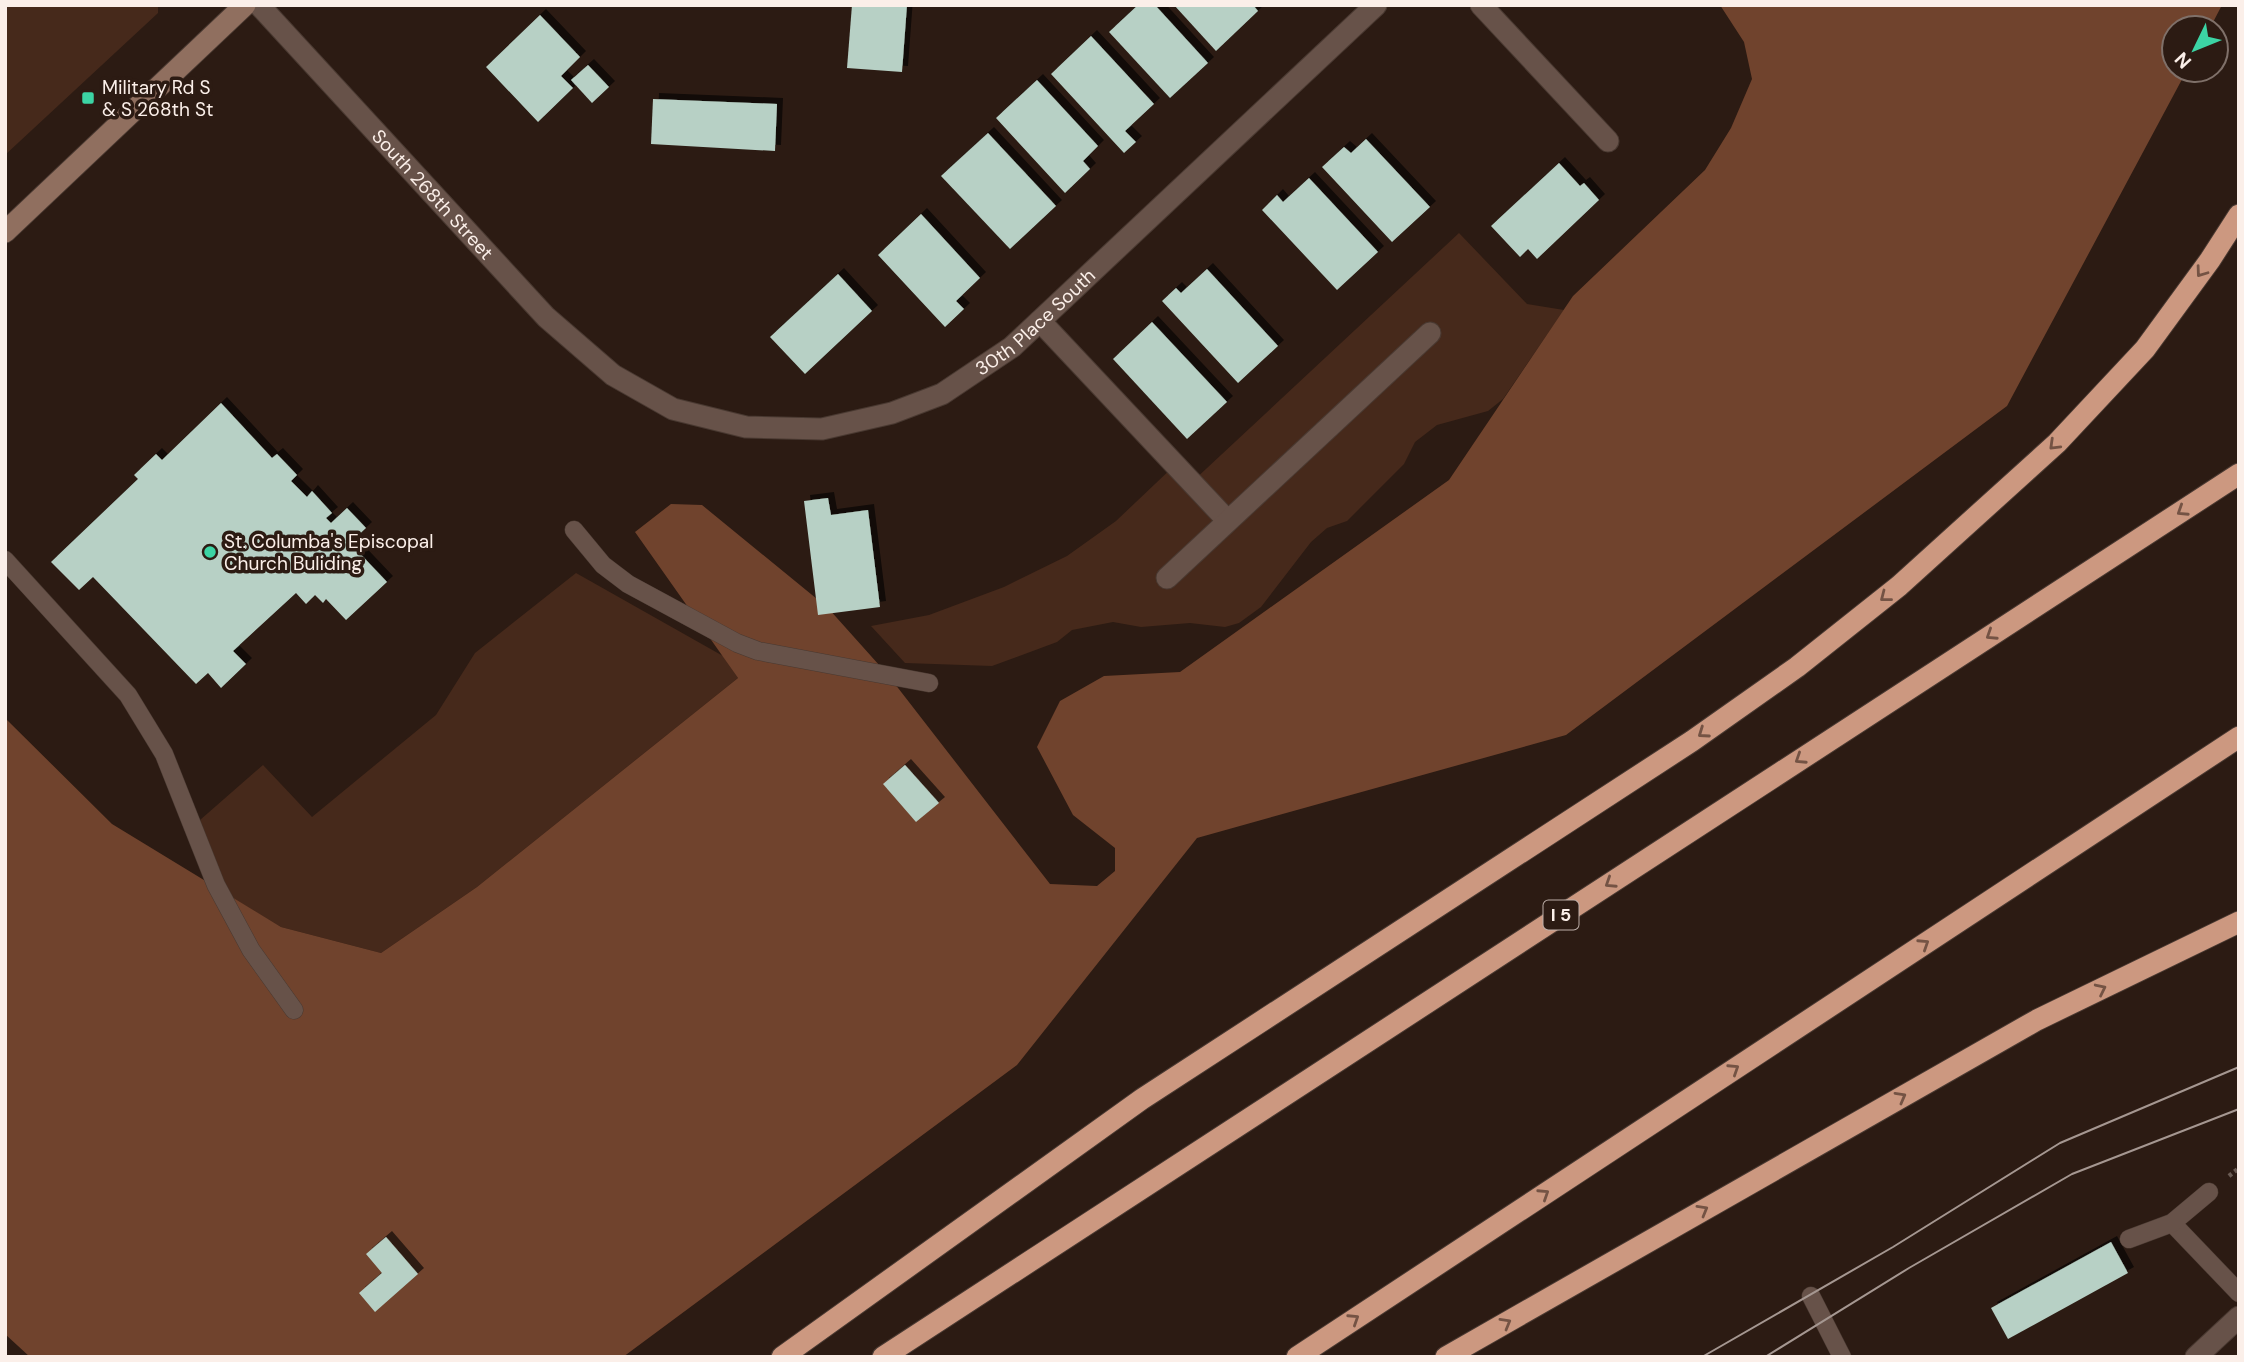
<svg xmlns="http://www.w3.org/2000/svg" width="2244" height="1362" viewBox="0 0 2244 1362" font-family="'DM Sans',sans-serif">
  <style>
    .green { fill: #46291b }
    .forest { fill: #70432d }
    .building { fill: #b7d0c5; filter: url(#shadow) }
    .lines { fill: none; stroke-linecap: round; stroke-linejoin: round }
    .service-casing { stroke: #493931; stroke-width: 19 }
    .minor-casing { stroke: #493931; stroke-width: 23 }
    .secondary-casing { stroke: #493931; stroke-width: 23 }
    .motorway-casing { stroke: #493931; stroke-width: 23 }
    .path { stroke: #6a5b53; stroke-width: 4.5; stroke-dasharray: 3.5 3.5; stroke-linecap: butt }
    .service { stroke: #675249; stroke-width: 18 }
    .minor { stroke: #675249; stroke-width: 21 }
    .secondary { stroke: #906f5f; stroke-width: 21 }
    .motorway { stroke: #cc9880; stroke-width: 21 }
    .tram { stroke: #a59791; stroke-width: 2 }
    .oneway { stroke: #745344 }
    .poi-dot { fill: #3cd4a4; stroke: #2c1b13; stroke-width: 2.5 }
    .labels { text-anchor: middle; stroke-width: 7; stroke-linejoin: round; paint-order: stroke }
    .shield { fill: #2c1b13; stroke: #bdafa9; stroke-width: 2 }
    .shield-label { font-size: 18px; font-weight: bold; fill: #fbefe9 }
    .poi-label { font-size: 19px; fill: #fbefe9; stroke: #2c1b13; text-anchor: start }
    .street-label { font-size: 19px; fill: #fbefe9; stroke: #2c1b13 }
  </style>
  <defs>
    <filter id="shadow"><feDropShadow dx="6" dy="-6" stdDeviation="0" flood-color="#0009"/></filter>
  </defs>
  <rect width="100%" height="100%" fill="#2c1b13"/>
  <!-- green -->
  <g class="green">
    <path d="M5 5H158V13L5 155Z"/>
    <path d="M1459 233 1527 304 1564 310 1503 399 1488 411 1437 425 1415 442 1404 464 1347 521 1327 528 1311 542 1261 607 1239 623 1225 627 1190 623 1141 627 1113 622 1072 630 1057 642 992 666 905 663 871 626 929 615 1004 587 1067 556 1116 521 1175 465 1192 482Z"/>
    <path d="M576 573 723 656 738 678 477 887 381 953 281 927 229 896 200 820 263 765 312 817 436 715 475 653Z"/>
  </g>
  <!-- forest -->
  <path class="forest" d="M1720 5H2222L2210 28H2174V70H2187L2007 406 1566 735 1197 838 1017 1065 623 1357H30L5 1334V718L112 824 281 927 381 953 477 887 738 678 635 532 671 504 702 505 828 608 888 675 1050 884 1097 886 1115 871V848L1073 815 1037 747 1060 701 1104 676 1180 672 1449 480 1573 296 1705 170 1731 128 1752 79 1744 42Z"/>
  <!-- building -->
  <g class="building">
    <path d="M852 5H907L902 72 847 68Z"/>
    <path d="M1138 5H1155L1208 63 1170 98 1109 32Z"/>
    <path d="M1174 5H1253L1258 11 1216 51Z"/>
    <path d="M540 15 580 57 561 76 573 88 538 122 486 67Z"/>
    <path d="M1091 36 1154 104 1125 131 1136 142 1124 153 1051 74Z"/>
    <path d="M588 65 609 87 592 103 571 80Z"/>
    <path d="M1037 80 1098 146 1083 161 1090 169 1065 193 996 118Z"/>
    <path d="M653 99 777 104 775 151 651 144Z"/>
    <path d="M988 133 1056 206 1010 249 941 176Z"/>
    <path d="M1366 139 1430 207 1392 242 1322 167 1344 147 1351 153Z"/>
    <path d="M1559 163 1580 186 1584 183 1599 200 1537 259 1528 249 1520 257 1491 226Z"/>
    <path d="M1309 178 1378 252 1337 290 1262 210 1277 195 1283 202Z"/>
    <path d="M921 214 980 278 956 301 964 309 945 327 878 255Z"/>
    <path d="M1207 269 1278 346 1238 383 1162 301 1176 288 1181 293Z"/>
    <path d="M838 274 872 311 805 374 770 337Z"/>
    <path d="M1152 322 1227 402 1187 439 1113 359Z"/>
    <path d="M221 403 272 458 277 454 297 475 291 481 307 497 312 491 332 513 326 518 331 523 347 508 366 528 350 543 387 582 346 620 326 599 323 603 315 595 306 604 296 593 233 651 246 664 221 688 208 673 196 684 93 577 79 590 51 562 138 479 134 475 156 454 162 460Z"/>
    <path d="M828 498 831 515 868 510 880 607 818 615 804 501Z"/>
    <path d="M905 765 939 803 916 822 883 784Z"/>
    <path d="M386 1237 418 1274 375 1312 359 1293 382 1273 366 1254Z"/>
    <path d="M2111 1242 2128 1273 2008 1339 1991 1308Z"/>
  </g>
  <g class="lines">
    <!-- service casing -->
    <g class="service-casing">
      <g id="service">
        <path d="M574 530 603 565 628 584 737 643 758 651 929 683"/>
        <path d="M5 560 128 695 164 754 216 885 251 950 294 1010"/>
        <path d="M2172 1223 2239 1293"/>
        <path d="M2129 1239 2172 1223 2209 1192"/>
        <path d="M1811 1296 1842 1357"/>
      </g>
    </g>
    <!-- minor casing -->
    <g class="minor-casing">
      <g id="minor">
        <path id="s1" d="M259 5 546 317 613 375 673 409 746 427 822 429 892 413 942 394 1012 347 1376 5"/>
        <path d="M1481 5 1608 141"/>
        <path d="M1040 321 1227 520"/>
        <path d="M1167 578 1430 333"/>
        <path d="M2196 1357 2239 1317"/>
      </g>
    </g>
    <!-- secondary casing -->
    <g class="secondary-casing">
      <path id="secondary" d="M5 232 245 5"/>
    </g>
    <!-- motorway casing -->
    <g class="motorway-casing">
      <g id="motorway">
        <path d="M782 1357 1142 1099 1692 741 1797 667 1899 586 2057 443 2145 349 2210 260 2239 215"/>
        <path d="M883 1357 2239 474"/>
        <path d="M1297 1357 2239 737"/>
        <path d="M1446 1357 2037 1020 2239 922"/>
      </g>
    </g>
    <!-- path -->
    <path class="path" d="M2229 1176 2239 1168"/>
    <!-- service -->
    <use href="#service" class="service"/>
    <!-- minor -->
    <use href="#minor" class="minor"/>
    <!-- secondary -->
    <use href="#secondary" class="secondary"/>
    <!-- motorway -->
    <use href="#motorway" class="motorway"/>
    <!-- tram -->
    <g class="tram">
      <path d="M1702 1357 1893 1247 2060 1143 2239 1067"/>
      <path d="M1765 1357 1909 1268 2072 1174 2239 1109"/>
    </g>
  </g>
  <!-- one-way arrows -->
  <defs><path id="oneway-chevron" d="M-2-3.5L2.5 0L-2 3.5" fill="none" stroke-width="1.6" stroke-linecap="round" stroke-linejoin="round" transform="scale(1.75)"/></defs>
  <g class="oneway">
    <use href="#oneway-chevron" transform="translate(2201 272) rotate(126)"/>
    <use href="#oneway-chevron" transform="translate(2054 445) rotate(136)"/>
    <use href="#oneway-chevron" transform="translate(2182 511) rotate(147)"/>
    <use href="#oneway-chevron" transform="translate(1885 597) rotate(142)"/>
    <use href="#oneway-chevron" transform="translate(1991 635) rotate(147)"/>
    <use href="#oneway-chevron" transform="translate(1703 733) rotate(145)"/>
    <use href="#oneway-chevron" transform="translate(1800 759) rotate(147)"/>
    <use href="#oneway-chevron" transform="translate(1610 883) rotate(147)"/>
    <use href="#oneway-chevron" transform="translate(1924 944) rotate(-33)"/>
    <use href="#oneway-chevron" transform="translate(2101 989) rotate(-26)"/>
    <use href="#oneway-chevron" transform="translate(1734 1069) rotate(-33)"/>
    <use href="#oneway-chevron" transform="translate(1901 1097) rotate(-29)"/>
    <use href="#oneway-chevron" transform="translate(1544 1194) rotate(-33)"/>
    <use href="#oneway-chevron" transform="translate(1703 1210) rotate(-30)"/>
    <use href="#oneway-chevron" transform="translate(1354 1319) rotate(-33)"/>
    <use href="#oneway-chevron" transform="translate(1506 1323) rotate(-30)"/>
  </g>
  <!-- markers -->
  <g class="poi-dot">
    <rect x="81" y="91" width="14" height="14" rx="3.5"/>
    <circle cx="210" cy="552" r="7"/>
  </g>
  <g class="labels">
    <!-- shield labels -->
    <rect class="shield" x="1543.5" y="900.5" width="35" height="29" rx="5"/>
    <g class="shield-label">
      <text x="1561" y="921">I 5</text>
    </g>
    <!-- poi labels -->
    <g class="poi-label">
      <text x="102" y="94">Military Rd S<tspan x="102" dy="22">&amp; S 268th St</tspan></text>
      <text x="224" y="548">St. Columba's Episcopal<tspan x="224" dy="22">Church Buliding</tspan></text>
    </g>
    <!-- street labels -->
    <g class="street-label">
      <text dy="7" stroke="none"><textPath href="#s1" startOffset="257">South 268th Street</textPath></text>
      <text dy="7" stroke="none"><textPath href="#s1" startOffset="976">30th Place South</textPath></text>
    </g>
  </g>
  <!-- border -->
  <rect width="2244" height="1362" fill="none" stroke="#fbefe9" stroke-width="14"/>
  <!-- north arrow -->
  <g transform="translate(2195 49) rotate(227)"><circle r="33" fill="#2c1b13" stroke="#7f7069" stroke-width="2"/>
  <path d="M0-5L12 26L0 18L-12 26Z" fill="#3cd4a4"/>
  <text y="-10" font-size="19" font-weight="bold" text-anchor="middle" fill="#fbefe9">N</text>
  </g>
</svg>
